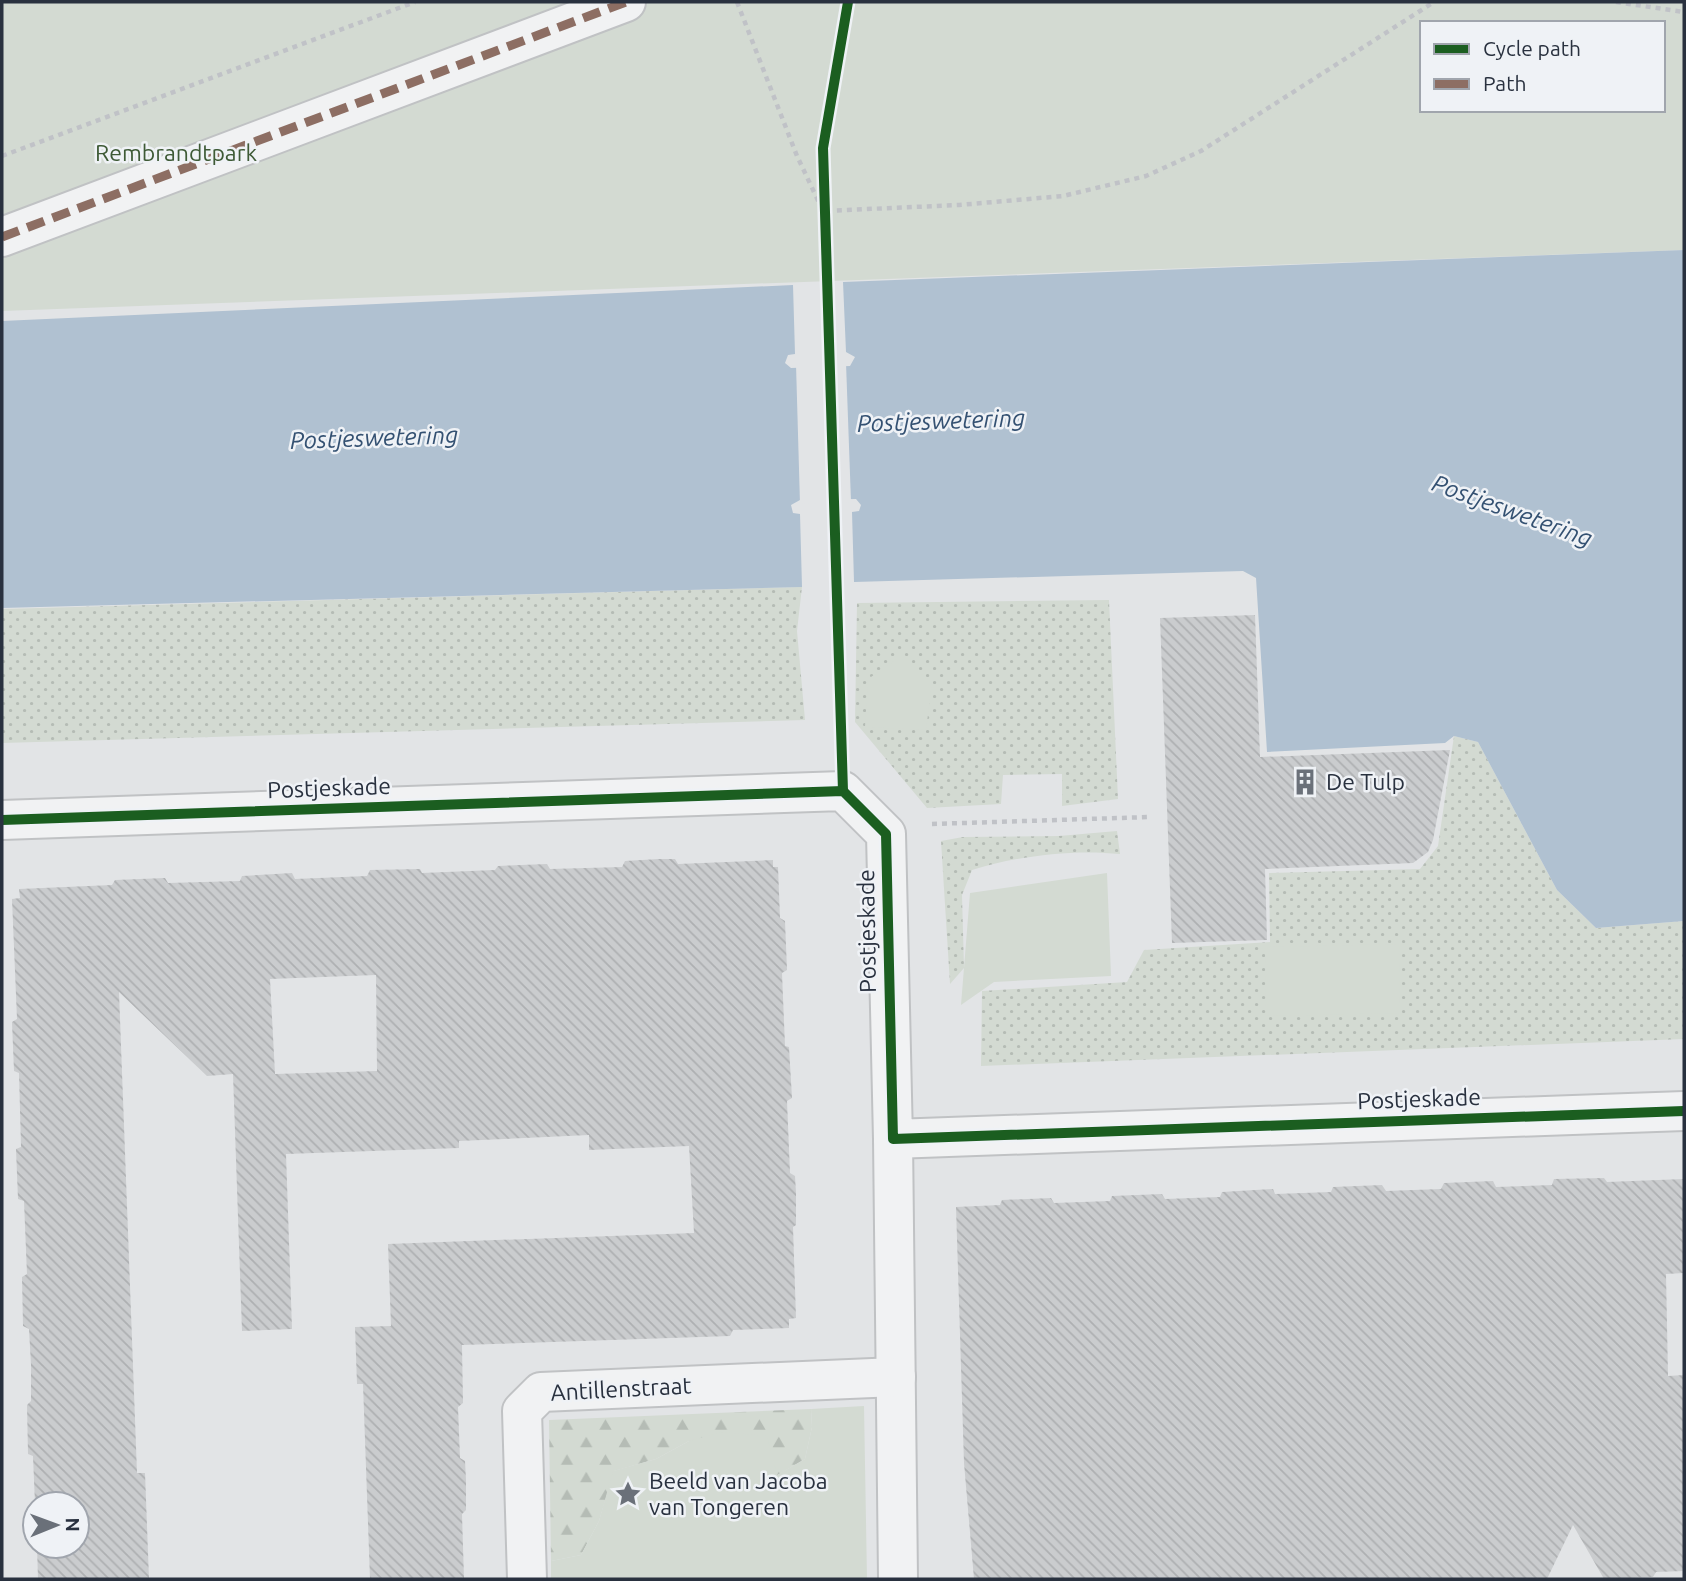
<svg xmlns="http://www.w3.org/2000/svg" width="1686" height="1581" viewBox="0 0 1686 1581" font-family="Ubuntu,sans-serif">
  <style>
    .grass { fill: url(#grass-dots) }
    .forest { fill: url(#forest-firs) }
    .park { fill: #d3dad2; fill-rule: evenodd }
    .water { fill: #b0c1d1 }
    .pier { fill: #e2e4e6 }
    .building { fill: url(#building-back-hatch); fill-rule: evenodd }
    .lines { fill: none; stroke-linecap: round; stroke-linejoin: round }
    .minor-casing { stroke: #c0c2c4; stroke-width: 42 }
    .path { stroke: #c0c2c7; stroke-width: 4.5; stroke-dasharray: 5 5; stroke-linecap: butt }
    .minor { stroke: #f1f2f3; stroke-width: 38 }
    .quiet { stroke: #8d6e63; stroke-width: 9; stroke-dasharray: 18 9; stroke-linecap: butt }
    .cycleway-casing { stroke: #eff2f6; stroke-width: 15 }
    .cycleway { stroke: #1b5e20; stroke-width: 10 }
    .labels { text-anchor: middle; stroke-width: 5; stroke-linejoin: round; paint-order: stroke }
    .park-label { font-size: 23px; fill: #3e5a36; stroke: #eff2f6 }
    .poi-label { font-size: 23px; fill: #29313f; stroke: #eff2f6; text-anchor: start }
    .street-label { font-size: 23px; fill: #29313f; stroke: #eff2f6 }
    .water-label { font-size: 24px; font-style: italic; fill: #345172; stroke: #eff2f6 }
  </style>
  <defs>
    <pattern id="grass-dots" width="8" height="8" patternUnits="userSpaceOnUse" patternTransform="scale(1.75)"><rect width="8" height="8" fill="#d3dad2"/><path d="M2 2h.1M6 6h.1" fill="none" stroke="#b5bcb5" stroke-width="1.8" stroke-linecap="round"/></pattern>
    <pattern id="forest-firs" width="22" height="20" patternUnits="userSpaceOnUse" patternTransform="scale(1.75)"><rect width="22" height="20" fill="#d3dad2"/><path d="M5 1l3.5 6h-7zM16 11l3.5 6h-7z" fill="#b5bcb5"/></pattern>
    <pattern id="building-back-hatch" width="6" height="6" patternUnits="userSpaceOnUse" patternTransform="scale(1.75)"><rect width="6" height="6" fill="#caccce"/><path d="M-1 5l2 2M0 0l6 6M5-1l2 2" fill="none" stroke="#aeb0b2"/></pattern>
  </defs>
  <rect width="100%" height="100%" fill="#e2e4e6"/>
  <!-- grass -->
  <g class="grass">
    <path d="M802 587 797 631 805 720 2 743V609Z"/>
    <path d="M1109 600 1118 799 1062 806V774L1003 775 1001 804 927 808 855 722 857 603Z"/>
    <path d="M1454 736 1478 742 1557 890 1596 928 1684 921V1039L981 1066 982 991 1127 982 1144 950 1270 942 1269 873 1420 869 1438 846Z"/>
    <path d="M1117 831 1120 854C1073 849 1017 856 972 870L962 895 964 968 950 984 941 841 963 837 1059 836Z"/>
  </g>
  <!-- forest -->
  <path class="forest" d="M811 1409 812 1427 805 1459 776 1476 689 1441 656 1459 614 1471 599 1521 581 1555 551 1561 549 1420Z"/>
  <!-- park -->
  <g class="park">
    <path d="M2 2H1684V250L2 311ZM1422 23H1663V110H1422Z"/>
    <path d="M900 657 932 682 926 730 865 727 868 679Z"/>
    <path d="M1107 873 1111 976 994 982 961 1005 970 893Z"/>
    <path d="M1399 944 1400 1013 1266 1016 1265 947Z"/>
    <path d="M864 1406 867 1579H551V1561L581 1555 599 1521 613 1471 656 1459 689 1441 721 1432 767 1436 777 1475 805 1459 812 1427 811 1409Z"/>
  </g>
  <!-- water -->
  <path class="water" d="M1684 250V921L1596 928 1557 890 1478 742 1454 736 1445 743 1267 752 1256 578 1243 571 854 582 852 512 859 511 861 505 856 499 800 500 791 505 793 513 800 514 802 587 2 608V321L793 285 795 354 788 355 785 363 791 368 850 366 855 357 846 352 843 282Z"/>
  <!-- pier -->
  <path class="pier" d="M846 363 851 502 800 504 796 364Z"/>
  <!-- building -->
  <g class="building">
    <path d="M1255 615 1260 757 1450 750 1433 840 1428 852 1413 863 1265 869 1267 940 1172 943 1160 618Z"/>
    <path d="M659 859H675L678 864 773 860V867H778L780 918 785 921 787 970 782 973 785 1046 789 1047 792 1098 787 1101 790 1173 795 1176 796 1193V1225L793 1227 796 1318 789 1319V1328L733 1330 730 1336 462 1345 463 1403 458 1407 460 1458 465 1461 466 1480V1510L462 1514 464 1579H370L363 1384H357L355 1327 391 1326 388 1244 694 1233 689 1146 589 1150V1135L459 1141V1148L286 1154 292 1329 242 1331 233 1074 207 1076 119 992 137 1473H145L149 1579H38L37 1546H77V1504H35L33 1456 28 1454 27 1405 31 1401V1365L29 1329 23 1326 22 1277 27 1274 24 1201 18 1199 16 1149 21 1147 19 1073 14 1071 12 1022 17 1019 12 899 20 898 19 889 112 885 115 880 165 878 168 883 240 881 242 876 292 873 295 879 367 876 370 870 420 869 422 873 495 870 498 866 547 864 550 869 622 867 625 861ZM376 975 377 1071 275 1074 270 979Z"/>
    <path d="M1604 1178 1607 1182 1684 1179V1273L1666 1274 1668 1376 1684 1375V1571L1656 1572 1653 1577 1604 1579 1573 1525 1547 1579H974L964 1463 956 1207 1000 1205 1002 1200 1051 1198 1054 1203 1110 1201 1112 1196 1162 1194 1165 1199 1220 1197 1222 1192 1273 1189 1275 1194 1331 1192 1333 1187 1382 1185 1386 1191 1441 1189 1444 1183 1493 1181 1496 1187 1552 1185 1554 1179Z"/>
  </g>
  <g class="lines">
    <!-- minor casing -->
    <g class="minor-casing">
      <g id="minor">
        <path d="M2 237 626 2"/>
        <path d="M2 820 843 791 886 834 893 1139 1684 1111"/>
        <path d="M893 1139 898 1579"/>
        <path d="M527 1579 522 1411 541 1392 896 1377"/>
      </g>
    </g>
    <!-- path -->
    <g class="path">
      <path d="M737 2 797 156 823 211 959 205 1063 196 1146 176 1201 151 1434 2"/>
      <path d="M1616 2 1684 12"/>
      <path d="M2 156 415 2"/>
      <path d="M932 824 1150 817"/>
    </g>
    <!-- minor -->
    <use href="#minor" class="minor"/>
    <!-- quiet -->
    <path class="quiet" d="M2 237 626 2"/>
    <!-- cycleway casing -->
    <g class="cycleway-casing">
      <g id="cycleway">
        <path d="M843 791 823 148 848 2"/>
        <path d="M2 820 843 791 886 834 893 1139 1684 1111"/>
      </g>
    </g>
    <!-- cycleway -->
    <use href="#cycleway" class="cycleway"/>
  </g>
  <!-- icons -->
  <defs>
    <g id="building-bare" transform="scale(2.1)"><path d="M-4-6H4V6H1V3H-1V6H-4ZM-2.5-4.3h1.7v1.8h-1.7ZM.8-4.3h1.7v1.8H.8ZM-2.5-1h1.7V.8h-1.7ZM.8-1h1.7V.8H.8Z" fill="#6a7079" stroke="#eff2f6" stroke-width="2.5" paint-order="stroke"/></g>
    <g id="sight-bare" transform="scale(2.1)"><path d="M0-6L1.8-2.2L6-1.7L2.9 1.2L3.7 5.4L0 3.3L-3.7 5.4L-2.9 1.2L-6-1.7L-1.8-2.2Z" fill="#6a7079" stroke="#eff2f6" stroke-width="2.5" paint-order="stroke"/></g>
  </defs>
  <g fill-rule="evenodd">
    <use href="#building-bare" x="1305" y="782"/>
    <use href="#sight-bare" x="628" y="1494"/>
  </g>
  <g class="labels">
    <!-- park labels -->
    <g class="park-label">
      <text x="176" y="161">Rembrandtpark</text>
    </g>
    <!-- poi labels -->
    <g class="poi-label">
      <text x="1326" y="790">De Tulp</text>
      <text x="649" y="1489">Beeld van Jacoba<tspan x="649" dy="26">van Tongeren</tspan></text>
    </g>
    <!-- street labels -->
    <g class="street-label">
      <text transform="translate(329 788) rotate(-2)" y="8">Postjeskade</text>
      <text transform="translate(867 931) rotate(-91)" y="8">Postjeskade</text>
      <text transform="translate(1419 1099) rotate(-2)" y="8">Postjeskade</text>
      <text transform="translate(621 1389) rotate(-3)" y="8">Antillenstraat</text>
    </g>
    <!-- water labels -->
    <g class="water-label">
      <text transform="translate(941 421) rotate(-2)" y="8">Postjeswetering</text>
      <text transform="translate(374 438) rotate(-2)" y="8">Postjeswetering</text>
      <text transform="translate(1512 511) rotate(20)" y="8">Postjeswetering</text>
    </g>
  </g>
  <!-- border -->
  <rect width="1686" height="1581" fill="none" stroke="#29313f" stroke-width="7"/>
  <!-- legend -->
  <rect x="1420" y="21" width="245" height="91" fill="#eff2f6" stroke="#a0a5ad" stroke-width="2"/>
  <rect x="1434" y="44" width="35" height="10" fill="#1b5e20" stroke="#a0a5ad" stroke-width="2"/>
  <text x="1483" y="56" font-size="21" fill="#29313f">Cycle path</text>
  <rect x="1434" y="79" width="35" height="10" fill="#8d6e63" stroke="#a0a5ad" stroke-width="2"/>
  <text x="1483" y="91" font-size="21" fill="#29313f">Path</text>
  <!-- north arrow -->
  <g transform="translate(56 1525) rotate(89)"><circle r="33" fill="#eff2f6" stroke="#a0a5ad" stroke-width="2"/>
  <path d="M0-5L12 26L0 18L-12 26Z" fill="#6a7079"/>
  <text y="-10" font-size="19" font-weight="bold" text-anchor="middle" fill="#29313f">N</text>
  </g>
</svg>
